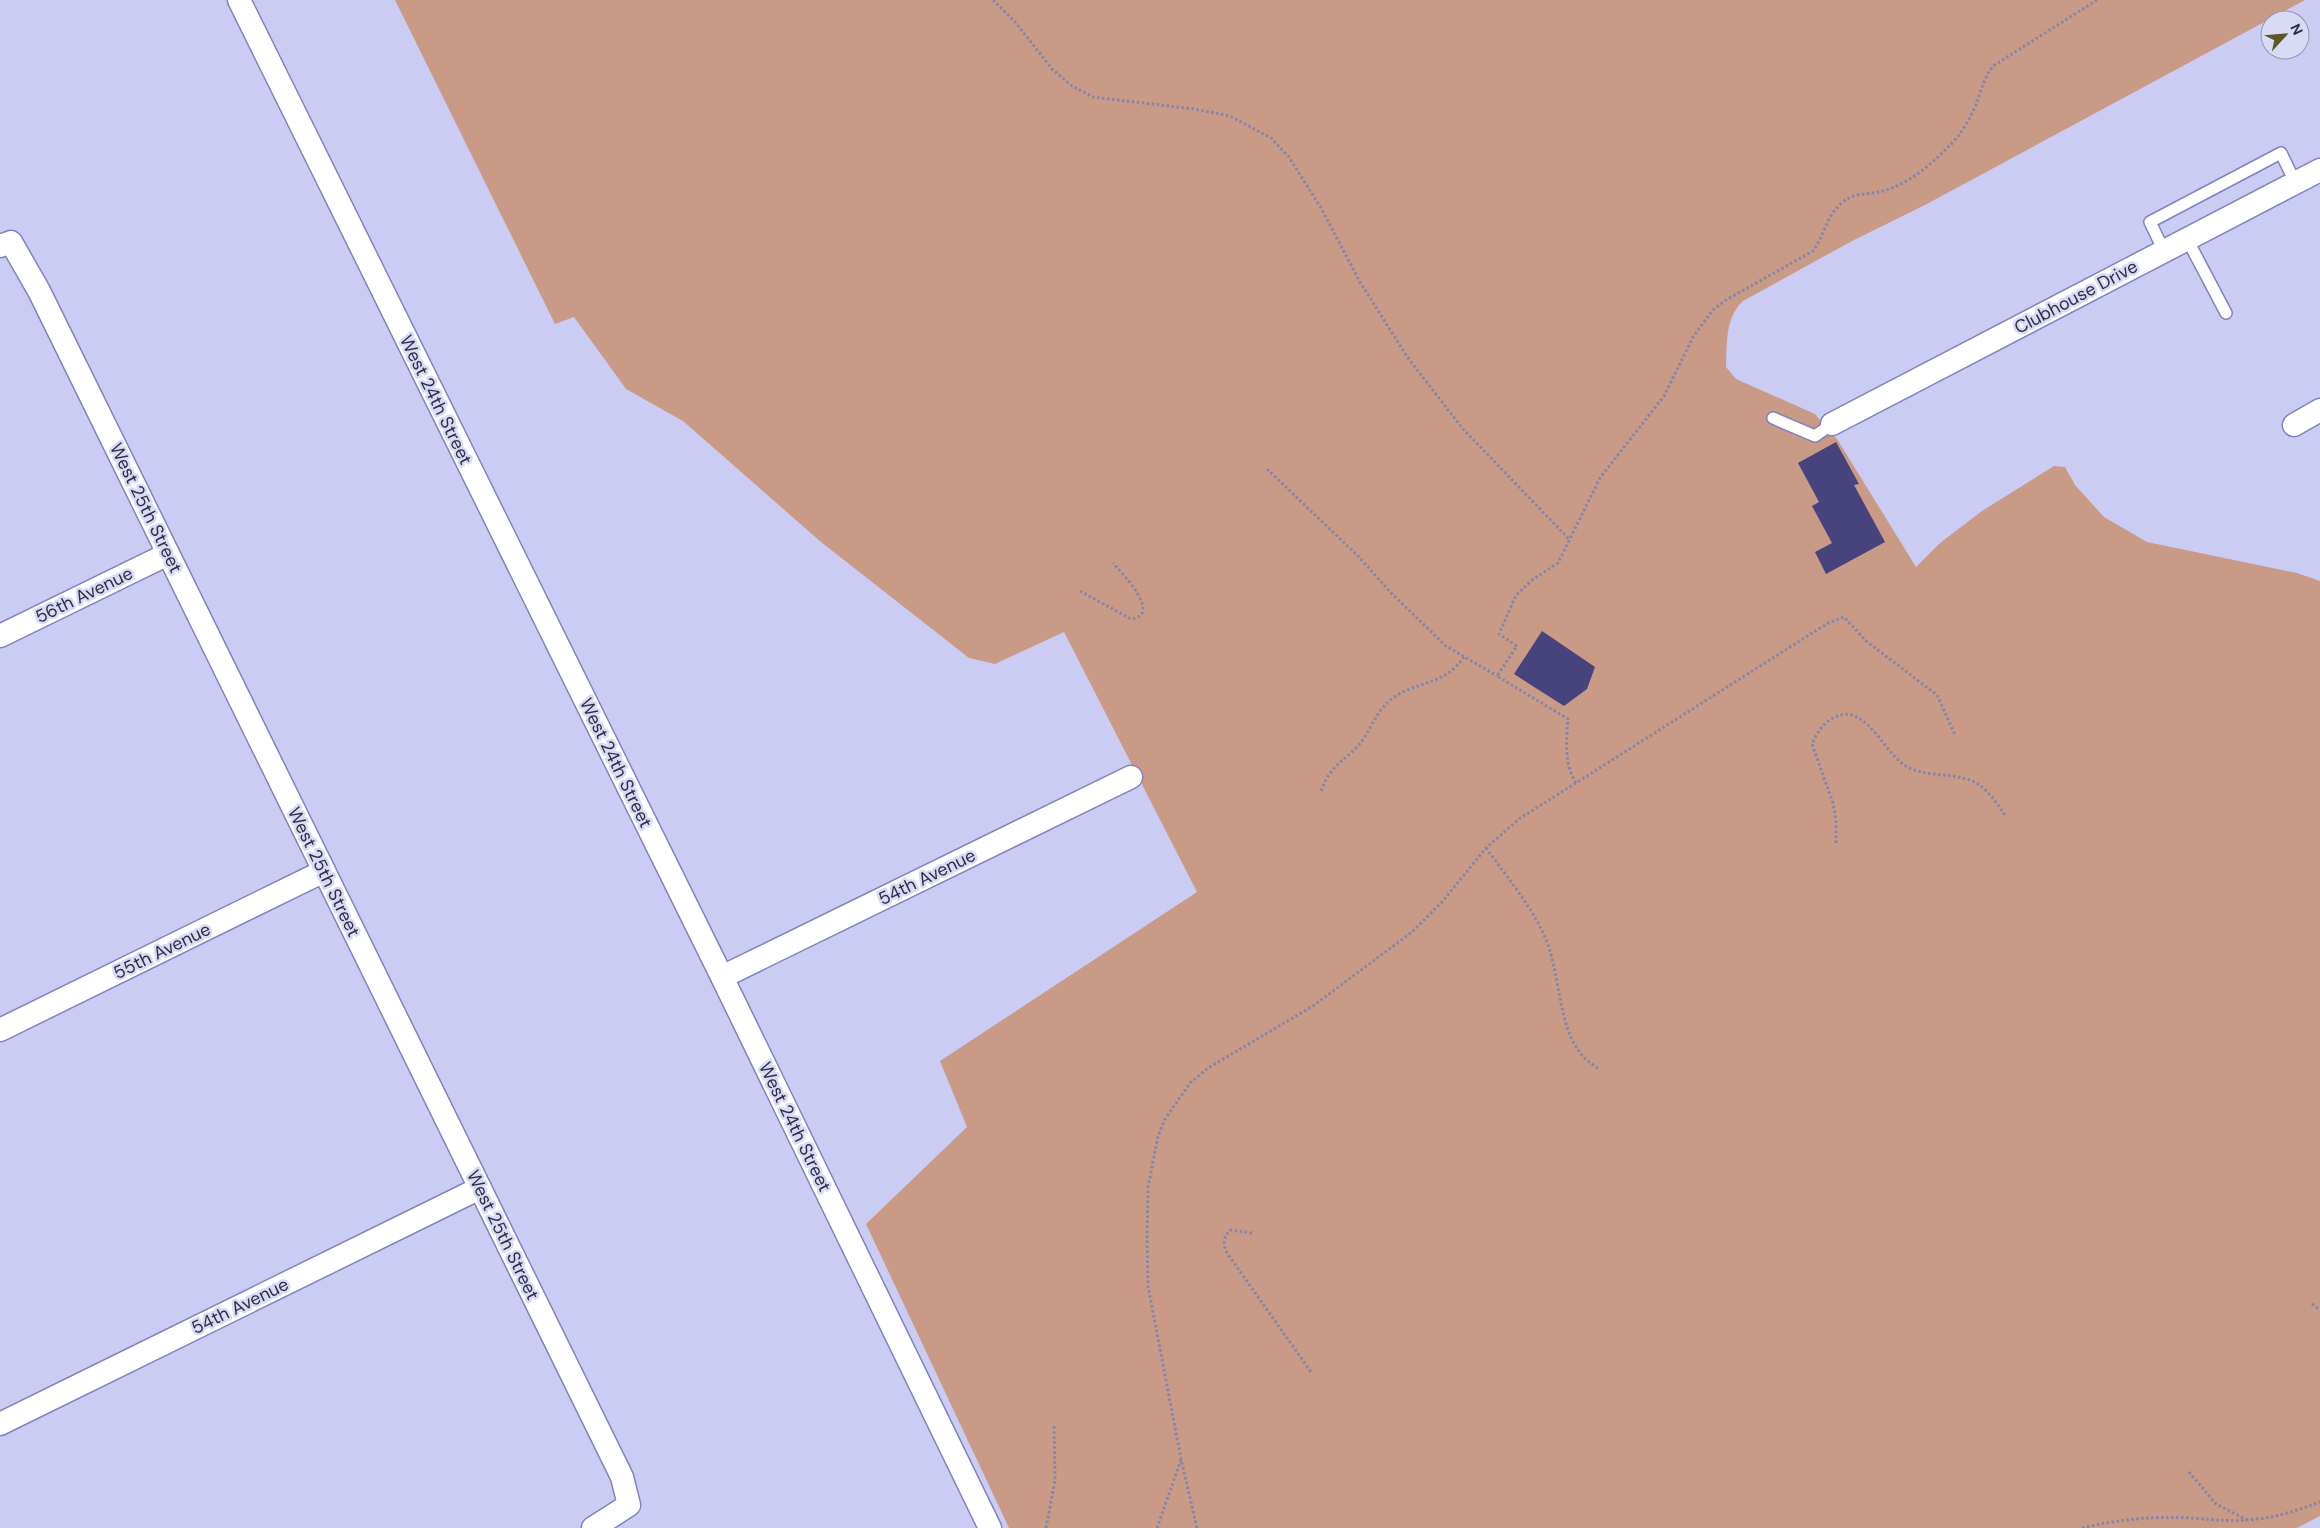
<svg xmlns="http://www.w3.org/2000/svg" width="2320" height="1528" viewBox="0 0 2320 1528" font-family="'DM Sans',sans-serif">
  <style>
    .green { fill: #c99a86 }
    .building { fill: #46437d }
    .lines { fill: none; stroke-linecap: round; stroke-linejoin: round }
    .service-casing { stroke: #8382c0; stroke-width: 14 }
    .minor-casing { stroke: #8382c0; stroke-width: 25 }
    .path { stroke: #8586a7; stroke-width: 3; stroke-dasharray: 2.5 2.5; stroke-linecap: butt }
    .service { stroke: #fff; stroke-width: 11 }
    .minor { stroke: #fff; stroke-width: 22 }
    .labels { text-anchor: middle; stroke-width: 5; stroke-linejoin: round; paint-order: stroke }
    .street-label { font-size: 18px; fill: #2d2d46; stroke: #d9daf6 }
  </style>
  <rect width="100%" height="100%" fill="#cbccf4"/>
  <!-- green -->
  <path class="green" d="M395 0H2305L1925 205 1852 241 1743 301C1725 318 1727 343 1726 367L1736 379 1815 414 1837 439 1916 567 1940 543 1982 511 2054 466 2065 467 2075 485 2104 517 2147 542 2297 573 2320 581V1516L2297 1528H1009L866 1224 967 1127 940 1061 1197 892 1064 632 995 664 969 658 821 542 683 421 626 389 574 317 555 324Z"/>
  <!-- building -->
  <g class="building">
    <path d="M1836 442 1859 484 1854 485 1885 542 1826 574 1815 552 1832 543 1812 506 1819 502 1798 463Z"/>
    <path d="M1542 631 1595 667 1587 689 1564 706 1514 674Z"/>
  </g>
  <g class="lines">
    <!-- service casing -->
    <g class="service-casing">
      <g id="service">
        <path d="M2187 239 2226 313"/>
        <path d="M2164 251 2150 222 2281 153 2295 182"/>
        <path d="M1773 418 1815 436 1832 424"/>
      </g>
    </g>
    <!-- minor casing -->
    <g class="minor-casing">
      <g id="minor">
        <path d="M239 0 722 977 990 1528"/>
        <path d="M0 246 11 242 39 291 622 1477 629 1505 593 1528"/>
        <path d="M1832 424 2320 170"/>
        <path d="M2294 425 2320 410"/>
        <path d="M0 636 168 554"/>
        <path d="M722 977 1131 777"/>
        <path d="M0 1030 324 871"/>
        <path d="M0 1424 480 1188"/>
      </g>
    </g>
    <!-- path -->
    <g class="path">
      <path d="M993 0 1016 23 1052 69 1072 86 1093 97 1194 109 1230 116 1271 138 1289 157 1321 208 1360 282 1408 358 1463 429 1569 539"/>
      <path d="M1267 469 1358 556 1393 595 1446 646 1497 676"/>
      <path d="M1080 591 1131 619C1163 615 1122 573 1113 563"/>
      <path d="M1576 783C1564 764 1566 741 1568 719L1497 676 1517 646 1499 634 1516 595 1532 580 1558 563 1600 478 1664 396 1693 337 1713 310 1726 300 1813 251C1825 235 1826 215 1843 202 1854 192 1869 195 1883 191 1908 184 1931 165 1949 146 1959 137 1967 124 1973 111 1981 95 1981 82 1993 66L2097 0"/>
      <path d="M1321 791C1332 761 1349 760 1364 738 1373 724 1378 709 1393 698 1418 680 1444 686 1464 657"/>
      <path d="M1836 843V820L1833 803 1812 744C1817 732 1826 719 1840 715 1868 708 1885 754 1906 766 1925 777 1947 773 1966 779 1984 783 1995 801 2005 815"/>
      <path d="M1486 848C1506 876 1530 904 1544 935 1561 971 1557 1027 1582 1055 1586 1061 1594 1065 1600 1070"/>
      <path d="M1252 1233 1230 1230C1223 1238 1223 1243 1227 1253L1311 1372"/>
      <path d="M2312 1304 2320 1310"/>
      <path d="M2189 1472 2216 1504 2247 1520"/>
      <path d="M1046 1528 1055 1480 1054 1424"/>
      <path d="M1157 1528 1181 1460"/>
      <path d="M1197 1528 1181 1459 1148 1286 1147 1235 1148 1188 1158 1136 1165 1119 1190 1083 1208 1068 1313 1006 1412 932 1442 902 1486 848 1519 819 1828 623 1844 617 1866 641 1937 695 1955 735"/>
      <path d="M2082 1528C2120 1519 2153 1516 2192 1518 2215 1520 2235 1522 2257 1519 2279 1517 2300 1509 2320 1502"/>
    </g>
    <!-- service -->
    <use href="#service" class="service"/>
    <!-- minor -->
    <use href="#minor" class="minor"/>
  </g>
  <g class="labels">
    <!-- street labels -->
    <g class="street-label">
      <text transform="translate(2076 297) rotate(-28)" y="6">Clubhouse Drive</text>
      <text transform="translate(436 400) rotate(64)" y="6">West 24th Street</text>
      <text transform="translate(146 508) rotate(64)" y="6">West 25th Street</text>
      <text transform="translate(84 595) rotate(-26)" y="6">56th Avenue</text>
      <text transform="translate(616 763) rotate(64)" y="6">West 24th Street</text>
      <text transform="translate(324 872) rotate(64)" y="6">West 25th Street</text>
      <text transform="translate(927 877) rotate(-26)" y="6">54th Avenue</text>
      <text transform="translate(162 951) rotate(-26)" y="6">55th Avenue</text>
      <text transform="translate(795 1127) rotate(64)" y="6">West 24th Street</text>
      <text transform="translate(503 1235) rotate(64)" y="6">West 25th Street</text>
      <text transform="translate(240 1306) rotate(-26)" y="6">54th Avenue</text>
    </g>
  </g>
  <!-- north arrow -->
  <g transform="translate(2285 35) rotate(64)"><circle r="24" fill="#d9daf6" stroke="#9495b0"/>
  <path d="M0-4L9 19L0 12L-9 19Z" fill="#5c5724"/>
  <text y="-8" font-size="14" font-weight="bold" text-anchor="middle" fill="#2d2d46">N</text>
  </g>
</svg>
